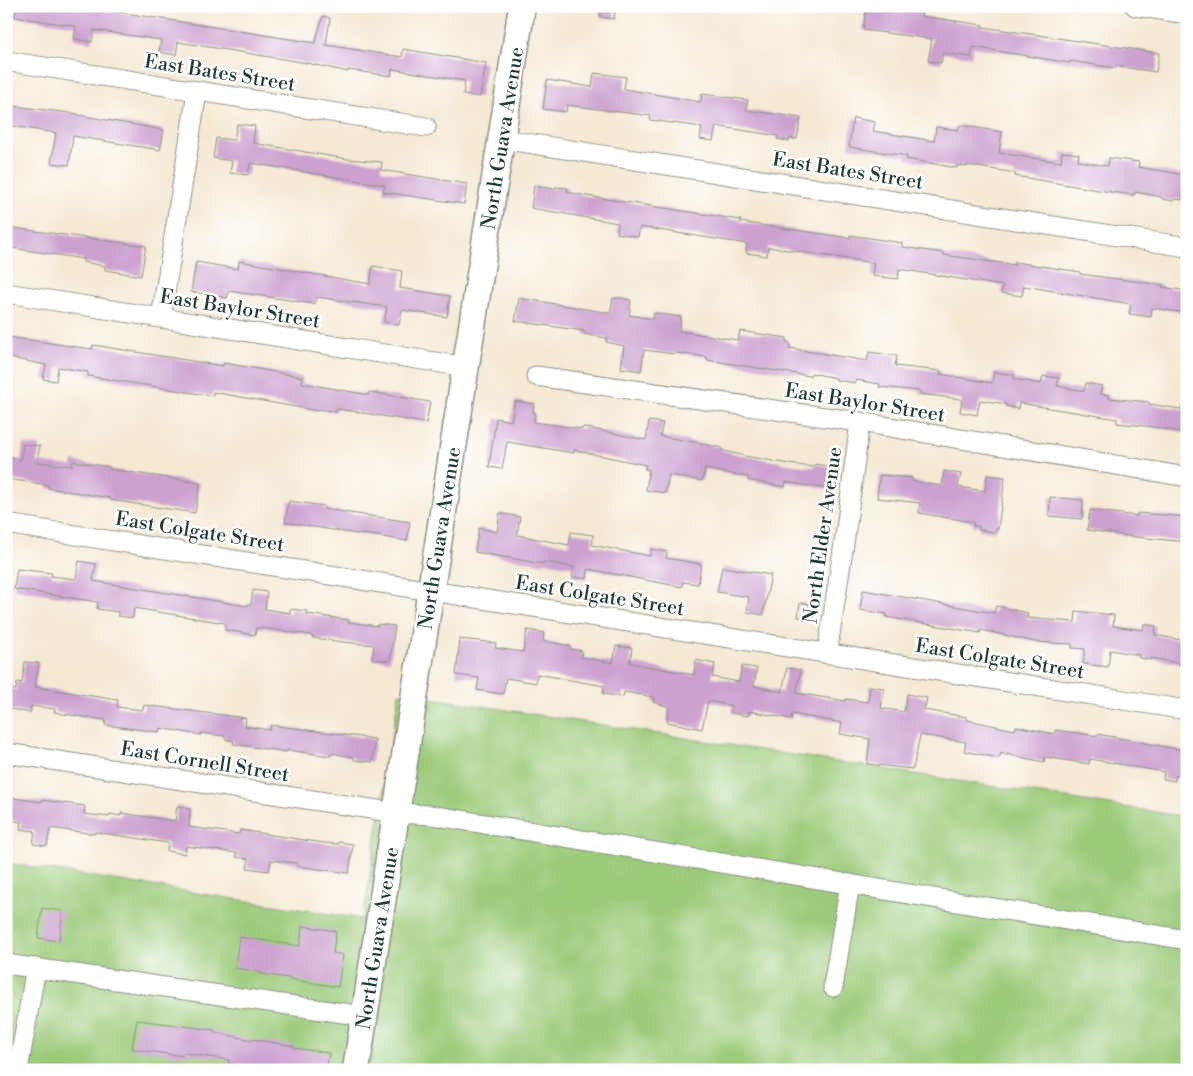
<svg xmlns="http://www.w3.org/2000/svg" width="1193" height="1076" viewBox="0 0 1193 1076" font-family="'Libre Bodoni',serif">
  <style>
    .green { fill: #9bcb79; stroke: #5d8456 }
    .building { fill: #cca1d0 }
    .lines { fill: none; stroke-linecap: round; stroke-linejoin: round }
    .street-casing { stroke: #8a9384; stroke-width: 21 }
    .secondary-casing { stroke: #8a9384; stroke-width: 29 }
    .street { stroke: #fff; stroke-width: 19 }
    .secondary { stroke: #fff; stroke-width: 26 }
    .labels { text-anchor: middle; stroke-width: 5; stroke-linejoin: round; paint-order: stroke }
    .street-label { font-size: 20px; fill: #1f3d34; stroke: #fff }
  </style>
  <rect width="100%" height="100%" fill="#fff"/>
  <filter id="ink" filterUnits="userSpaceOnUse"><feTurbulence type="fractalNoise" baseFrequency=".02" numOctaves="2"/><feDisplacementMap in="SourceGraphic" scale="10" xChannelSelector="R" yChannelSelector="G"/><feConvolveMatrix kernelMatrix="1 2 1 2 8 2 1 2 1" color-interpolation-filters="sRGB"/></filter>
  <filter id="wash" filterUnits="userSpaceOnUse"><feTurbulence type="fractalNoise" baseFrequency=".0096" numOctaves="4" result="noise"/><feDisplacementMap in="SourceGraphic" scale="20" xChannelSelector="R" yChannelSelector="G"/><feGaussianBlur stdDeviation="1.12" result="paint"/><feColorMatrix in="noise" values="0 0 0 0 0 0 0 0 0 0 0 0 0 0 0 0 0 1.4 0 .05"/><feComposite in="paint" operator="in"/></filter>
  <g filter="url(#wash)">
    <rect width="100%" height="100%" fill="#f5e9d4"/>
    <!-- green -->
    <path class="green" d="M399 693 1187 817V1070H6V863L363 919Z"/>
    <g id="blocks">
      <!-- building -->
      <g class="building">
        <path d="M17 6H80L315 43 323 16 330 18 326 45 402 57 403 49 486 63 480 97 463 95 465 81 392 69 391 76 348 70V72L307 63 178 42 176 55 159 52 161 40 94 30 92 42 74 39 76 26 15 17Z"/>
        <path d="M602 6H616L614 19 600 17Z"/>
        <path d="M910 8 922 10 921 16 983 25V27L1159 53 1156 72 1115 66V68L1070 61V63L973 47 971 57 943 53 941 63 928 61 932 39 863 30 866 9 884 12 885 9 909 13Z"/>
        <path d="M594 73 626 77 624 89 701 102 702 94 748 100 746 110 801 118 797 139 790 138 789 141 777 139 778 136 716 126 713 141 700 139 702 127 650 120 651 116 567 105 566 112 543 109 547 80 592 87Z"/>
        <path d="M6 105 78 114V115L164 130 160 150 73 136 69 165 51 163 56 133 6 125Z"/>
        <path d="M853 118 875 122 873 131 934 141 936 127 958 130 960 125 1002 132 999 153 1018 156 1061 162 1062 152 1079 154 1078 161 1108 166 1109 158 1139 162 1138 167 1186 175 1182 200 1175 199 1174 201 1162 199V197L1135 192 1134 195 1104 191 1015 176V173L967 165V167L958 165 957 168 946 166 906 159 907 156 849 147Z"/>
        <path d="M237 124 255 126 253 143 347 159 382 162 381 170 467 184 464 204 383 192 385 185 250 163 248 175 230 173 232 161 213 158 216 138 234 140Z"/>
        <path d="M534 186 555 189V187L568 188 567 192 587 196 741 220 740 222 850 238V235L902 243V247L944 253V255L1015 265V262L1080 272V274L1163 285 1162 287 1187 291V313L1152 308 1151 317 1129 314 1131 304 1024 286 1022 296 1001 293 1003 286 899 269 898 279 872 276 874 263 768 247 767 256 746 253 747 244 640 227 638 237 617 233 618 223 531 208Z"/>
        <path d="M6 227 146 246 141 276 105 270V266L83 262V259L6 247Z"/>
        <path d="M239 261 370 284 373 266 402 271 400 288 450 296 447 317 402 310 399 325 384 322 387 307 317 297 315 304 229 291 227 298 191 292 196 262 238 269Z"/>
        <path d="M519 298 610 313 613 298H620L631 300 629 315 653 319 654 313 681 317 679 331 738 340 740 331 787 338 786 342 790 343 789 348 867 361 869 352 897 356 895 366 941 371 940 374 992 383 994 372 1015 375 1014 379 1041 384 1043 376 1059 378 1057 386 1084 391 1086 383 1102 386 1100 394 1109 395V398L1149 402V404L1187 410V433L1153 427 1117 423V419L1019 403 1018 409 1006 406V404L980 400 977 415 960 412 962 400 960 399 920 394V391L879 387 880 384 856 380V383L836 380V378L811 373 810 376 707 360V357L676 353 675 354 644 350 641 371 621 368 624 346 606 342 607 338 584 334V331L515 321Z"/>
        <path d="M8 337 92 349 93 345 223 366 224 363 303 377 302 383 369 395V392L430 402 426 423 338 409 336 410V412L318 409V411L213 392V396L88 376V372L58 367 56 381 43 379 46 365 6 357Z"/>
        <path d="M515 401 534 404 533 412H535L534 422 582 429 583 427 646 440 649 421 663 423 660 436 704 444 722 448 721 450 745 456 795 465 814 467 815 464 832 467 828 489 786 482 785 487 748 480V477L705 469 702 481 669 475 665 493 646 490 649 470 645 469 646 465 574 450V453L507 442 502 469 489 467 496 418 511 421Z"/>
        <path d="M23 444 40 446 37 462 72 466 73 461 110 467 109 469 200 483 195 513 110 500V498L48 488V485L6 479V457L21 460Z"/>
        <path d="M944 471 961 474 958 487 985 491 987 475 1005 477 998 529H996L995 532 979 530V526H973V522L919 513 920 503 877 498 880 475 912 478V481L942 486Z"/>
        <path d="M1050 497 1083 500 1082 519 1049 516Z"/>
        <path d="M289 501 324 506V509L410 522 407 541 364 534 363 535 285 522Z"/>
        <path d="M1090 510 1137 516 1138 513 1187 517V542L1136 537 1087 530Z"/>
        <path d="M500 513 520 517 517 535 569 545 571 532 593 535 592 545 650 556 651 549 667 552 666 558 701 564 698 584 683 582 682 587 588 569 587 579 572 577 574 567 544 562 543 564 475 552 479 528 497 532Z"/>
        <path d="M79 561 96 564 93 581 247 606 248 604H251L253 590 267 592 265 609 290 613V609L307 611V614L349 620 348 622 378 626V624L395 626 390 661 372 659 374 645 343 642 313 638 311 635 262 628H256L255 635 225 630V623L134 608 133 618 118 616V612L97 609 98 602 14 589 17 569 52 573 51 576 76 579Z"/>
        <path d="M722 567 771 575 763 615 747 612 749 597 717 592Z"/>
        <path d="M863 590 994 613 996 606 1028 613 1027 618 1075 622 1076 611 1114 615 1113 626 1143 630 1144 624 1156 626 1155 635 1187 641V665L1151 658V660L1139 658V655L1110 650 1108 667 1083 664 1085 649 1072 648V644L1036 642 981 630 980 633 886 617 887 614 860 610Z"/>
        <path d="M800 603 813 604 812 618 798 617Z"/>
        <path d="M527 630 544 633 543 641 570 646V649L582 651 581 657 613 663 616 646 632 648 630 663 694 675 696 660 715 664 712 677 739 682 742 666 757 668 754 686 782 692 787 668 801 670 796 693 845 701 846 699 868 702 870 686 884 688 881 708 904 712 907 694 927 698 924 710 967 717V720L1015 730 1016 726 1054 734 1055 730 1097 736 1098 734 1187 751V777L1176 775 1175 781 1163 779 1164 772 1090 759 1089 764 1045 757 1044 762 1001 753 999 758 964 751 966 742 920 735 913 769 867 764 870 739 840 734 842 723 792 714 791 719 749 711 748 716 731 713 732 706 708 701 702 729 667 722 669 707 653 702 654 697 624 692 623 697 603 694 604 686 537 674 536 683 506 678 503 694 477 690 479 678 456 675 460 639 496 643 495 648 523 652Z"/>
        <path d="M25 662 39 663 35 687 118 700 117 707 143 710 144 705 246 718 245 726 270 730 271 725 375 739 372 762 354 760V757L331 753 330 756 287 750V752L233 744 234 741 225 739V736L201 733V735L160 728 159 732 105 725 106 720 63 714 54 712 55 709 31 706 30 713 6 708V689L16 690 17 682 22 683Z"/>
        <path d="M6 797 41 802 42 800 85 806 84 814 109 817 110 814 121 816V813L175 821 177 806 190 809 189 827 239 834 240 830 324 843 338 844 339 842 353 844 349 873 297 866V863L271 860 269 871 247 868 249 859 236 857 237 853 186 846 185 854 167 851 168 843 95 832V834L50 828 47 846 33 844 35 831 20 829 21 822 6 819Z"/>
        <path d="M42 908 63 911 59 941 38 938Z"/>
        <path d="M302 926 336 931 333 953 343 955 338 987 289 979V978L261 974V972L235 968 239 937 300 946Z"/>
        <path d="M137 1020 215 1030 214 1032 252 1040V1039L294 1046V1048L329 1053 326 1070H262L228 1063 229 1060 183 1053 182 1056 132 1049Z"/>
      </g>
    </g>
  </g>
  <g filter="url(#ink)">
    <use href="#blocks" fill-opacity="0" stroke="#8a9384" stroke-width="1"/>
    <g class="lines">
      <!-- street casing -->
      <g class="street-casing">
        <g id="street">
          <path d="M1135 6 1187 14"/>
          <path d="M6 61 426 127"/>
          <path d="M501 139 1187 247"/>
          <path d="M6 293 466 367"/>
          <path d="M161 318 197 92"/>
          <path d="M536 376 860 422 1187 477"/>
          <path d="M6 524 1187 710"/>
          <path d="M827 654 845 537 860 422"/>
          <path d="M6 753 397 813 431 815 1187 940"/>
          <path d="M6 964 364 1016"/>
          <path d="M833 987 850 884"/>
          <path d="M18 1070 36 968"/>
        </g>
      </g>
      <!-- secondary casing -->
      <g class="secondary-casing">
        <path id="secondary" d="M356 1070 522 6"/>
      </g>
      <!-- street -->
      <use href="#street" class="street"/>
      <!-- secondary -->
      <use href="#secondary" class="secondary"/>
    </g>
  </g>
  <g class="labels">
    <!-- street labels -->
    <g class="street-label">
      <text transform="translate(220 72) rotate(9)" y="7">East Bates Street</text>
      <text transform="translate(502 138) rotate(-81)" y="7">North Guava Avenue</text>
      <text transform="translate(848 170) rotate(9)" y="7">East Bates Street</text>
      <text transform="translate(240 308) rotate(9)" y="7">East Baylor Street</text>
      <text transform="translate(865 402) rotate(9)" y="7">East Baylor Street</text>
      <text transform="translate(200 531) rotate(9)" y="7">East Colgate Street</text>
      <text transform="translate(822 535) rotate(-82)" y="7">North Elder Avenue</text>
      <text transform="translate(439 538) rotate(-81)" y="7">North Guava Avenue</text>
      <text transform="translate(600 595) rotate(9)" y="7">East Colgate Street</text>
      <text transform="translate(1000 658) rotate(9)" y="7">East Colgate Street</text>
      <text transform="translate(205 761) rotate(9)" y="7">East Cornell Street</text>
      <text transform="translate(377 938) rotate(-81)" y="7">North Guava Avenue</text>
    </g>
  </g>
  <!-- margin -->
  <rect width="1193" height="1076" fill="none" stroke="#fff" stroke-width="25"/>
</svg>
